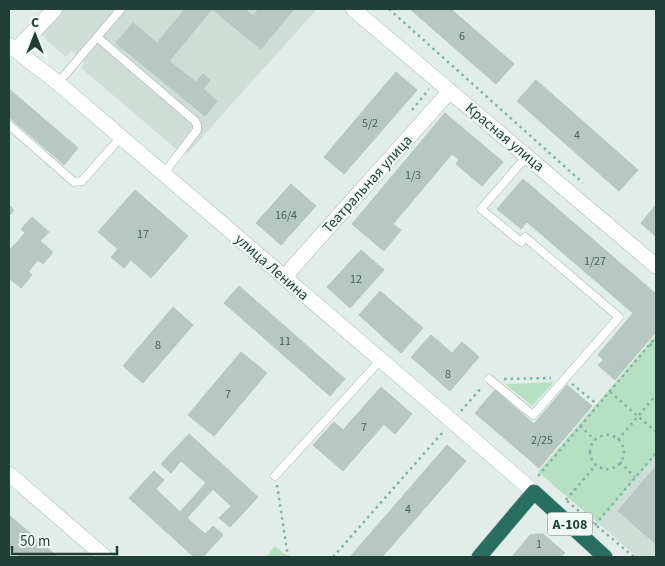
<svg xmlns="http://www.w3.org/2000/svg" width="665" height="566" font-family="'Source Sans 3',sans-serif">
<style>
.built{fill:#cfddd7}
.green{fill:#b7e0c3}
.building{fill:#b6c8c1;stroke:#b2c7bf}
.lines{fill:none;stroke-linecap:round;stroke-linejoin:round}
.lane-casing{stroke:#a3b5af;stroke-width:9}
.street-casing{stroke:#a3b5af;stroke-width:16}
.secondary-casing{stroke:#9ebab0;stroke-width:16}
.highway-casing{stroke:#c0c9c7;stroke-width:16}
.path{stroke:#7eb3a4;stroke-width:2.5;stroke-dasharray:2.5 4;stroke-linecap:butt}
.lane{stroke:#fff;stroke-width:8}
.street{stroke:#fff;stroke-width:15}
.secondary{stroke:#fff;stroke-width:15}
.highway{stroke:#286e61;stroke-width:15}
.labels{text-anchor:middle;stroke-width:4;stroke-linejoin:round;paint-order:stroke}
.number-label{font-size:12px;fill:#45615a}
.shield{fill:#f1f9f5;stroke:#5e7770;stroke-width:1}
.shield-label{font-size:14px;font-weight:bold;fill:#1f3f37}
.street-label{font-size:15px;fill:#1f3f37;stroke:#f1f9f5}
</style>
<rect width="100%" height="100%" fill="#e1ede8"/>
<path class="built" d="M63,9H317L188,153L180,145L176,149L81,68L84,62L71,51L66,57L41,35Z
M656,456V557H637L598,523Z"/>
<path class="green" d="M656,335V456L598,523L538,472Z
M554,382L532,406L505,384Z
M275,546L287,556V557H266Z"/>
<path class="building" d="M185,9H244L253,16L259,9H294L261,49L212,9L169,61L196,82L203,74L210,80L203,89L217,101L205,116L116,43L133,23L157,43Z
M410,9H451L514,64L496,84Z
M396,72L417,90L344,174L324,157Z
M536,80L638,170L619,191L517,101Z
M9,89L78,148L64,165L9,117Z
M445,113L503,162L482,186L456,164L459,160L452,154L393,224L401,230L384,251L352,224Z
M523,179L656,294V332L625,368L603,349L633,313L527,222L521,229L497,209Z
M291,184L316,206L281,245L256,223Z
M135,190L188,236L151,278L131,260L124,268L111,257L118,249L98,232Z
M9,205L14,210L9,216Z
M656,205V237L641,223Z
M32,217L49,232L40,241L53,252L43,264L38,260L28,272L32,275L21,288L9,278V251L25,233L21,229Z
M361,250L384,270L350,308L327,287Z
M239,286L345,379L330,396L224,303Z
M380,291L423,328L401,353L359,315Z
M173,307L193,325L143,383L123,366Z
M431,335L452,353L462,342L479,357L450,391L411,357Z
M603,349L625,368L615,380L598,365L603,360L598,355Z
M241,352L267,373L214,436L188,415Z
M567,385L592,406L539,468L475,413L495,390L534,424Z
M381,387L412,414L395,434L384,424L343,471L313,445L334,422L343,430Z
M189,434L258,497L230,527L219,518L231,506L213,489L187,518L205,534L213,526L223,535L203,557H194L129,498L154,471L164,480L156,489L180,512L206,483L181,461L171,473L161,464Z
M447,445L466,461L382,557H350Z
M656,466V544L618,511Z
M9,515L58,557H21L9,547Z
M537,534H543L565,553L560,557H512L530,535Z"/>
<g class="lines">
<defs>
<path id="lane" d="M97,37L195,121L197,125V130L164,173
M58,83L121,9
M9,125L74,182L82,181L121,137
M489,379L533,415L619,317L525,237L521,242L481,209L527,156
M275,476L376,365"/>
<path id="street" d="M353,9L656,266
M16,50L55,9
M285,278L293,267L450,91
M9,474L105,557"/>
<path id="secondary" d="M9,45L58,83L452,421L534,492"/>
<path id="highway" d="M479,557L534,492L605,557"/>
</defs>
<use href="#lane" class="lane-casing"/>
<use href="#street" class="street-casing"/>
<use href="#secondary" class="secondary-casing"/>
<use href="#highway" class="highway-casing"/>
<path class="path" d="M389,9L583,183
M412,110L429,89
M650,344L656,349
M504,379L551,378
M572,384L598,405
M610,392L656,432
M461,411L482,387
M580,426L595,440
M590 452a17 17 0 1 1 34 0a17 17 0 1 1-34 0Z
M618,440L656,395
M620,462L635,477
M538,476L656,337
M277,485L288,557
M566,500L596,465
M567,501L634,557
M595,525L656,453
M333,557L443,432"/>
<use href="#lane" class="lane"/>
<use href="#street" class="street"/>
<use href="#secondary" class="secondary"/>
<use href="#highway" class="highway"/>
</g>
<g class="labels">
<g class="number-label">
<text x="462" y="40">6</text>
<text x="370" y="127">5/2</text>
<text x="577" y="139">4</text>
<text x="413" y="179">1/3</text>
<text x="286" y="219">16/4</text>
<text x="143" y="238">17</text>
<text x="595" y="265">1/27</text>
<text x="356" y="283">12</text>
<text x="285" y="345">11</text>
<text x="158" y="349">8</text>
<text x="448" y="378">8</text>
<text x="228" y="398">7</text>
<text x="364" y="431">7</text>
<text x="542" y="444">2/25</text>
<text x="408" y="513">4</text>
<text x="539" y="548">1</text>
</g>
<rect class="shield" x="547.5" y="512.5" width="45" height="23" rx="4"/>
<g class="shield-label">
<text x="570" y="529">А-108</text>
</g>
<g class="street-label">
<text transform="translate(505 137) rotate(40)" y="5">Красная улица</text>
<text transform="translate(367 184) rotate(-48)" y="5">Театральная улица</text>
<text transform="translate(272 267) rotate(41)" y="5">улица Ленина</text>
</g>
</g>
<rect width="665" height="566" fill="none" stroke="#1f3f37" stroke-width="20"/>
<g transform="translate(35 35)" stroke="#f1f9f5" stroke-width="4" paint-order="stroke">
<path d="M0-4L9 19L0 12L-9 19Z" fill="#1f3f37"/>
<text y="-8" font-size="14" font-weight="bold" text-anchor="middle" fill="#1f3f37">С</text>
</g>
<path d="M12 546v8h105v-8" fill="none" stroke="#1f3f37" stroke-width="2.5"/>
<text x="20" y="546" font-size="15" fill="#1f3f37" stroke="#f1f9f5" stroke-width="4" paint-order="stroke">50 m</text>
</svg>
